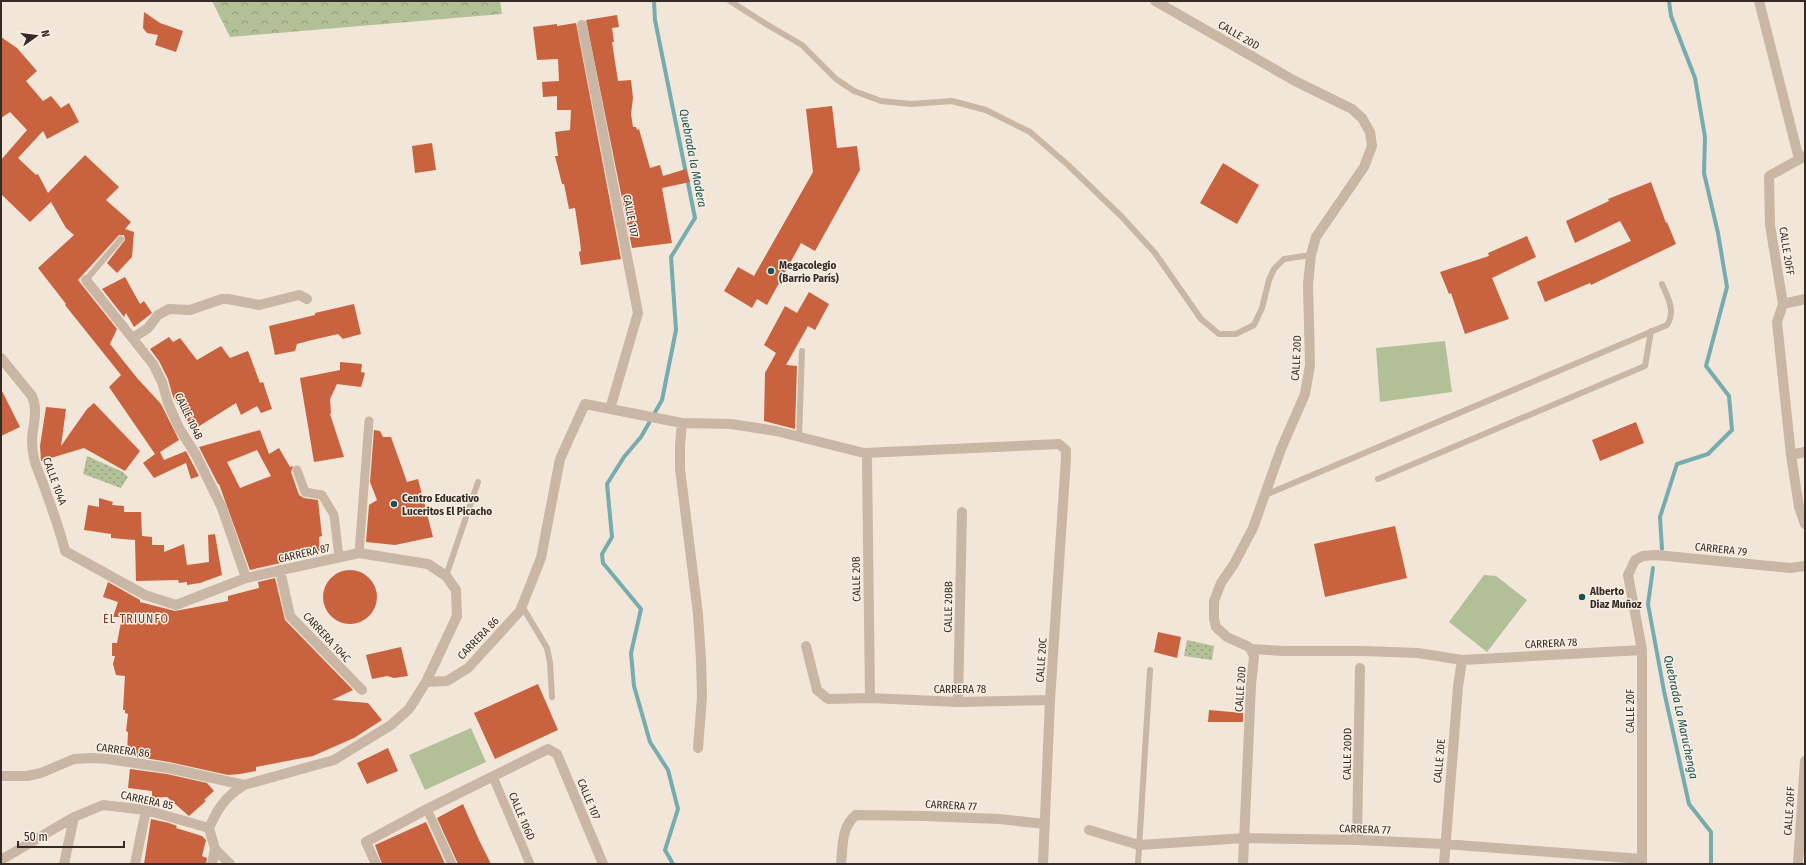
<svg xmlns="http://www.w3.org/2000/svg" width="1806" height="865" font-family="'Fira Sans Condensed',sans-serif">
<style>
.grass{fill:#b2c098}
.forest{fill:url(#forest-crowns)}
.park{fill:url(#park-dots)}
.lines{fill:none;stroke-linecap:round;stroke-linejoin:round}
.stream{stroke:#76acaf;stroke-width:4}
.building{fill:#c8623f;fill-rule:evenodd}
.service{stroke:#c9b6a4;stroke-width:6}
.pedestrian{stroke:#c9b6a4;stroke-width:9}
.minor{stroke:#c9b6a4;stroke-width:10}
.poi-dot{fill:#1b5257;stroke:#f9f0e4;stroke-width:1.5}
.labels{text-anchor:middle;stroke-width:3;stroke-linejoin:round;paint-order:stroke}
.street-label{font-size:11px;fill:#352b26;stroke:#f9f0e4}
.poi-label{font-size:11px;font-weight:bold;fill:#352b26;stroke:#f9f0e4;text-anchor:start}
.water-label{font-size:12px;font-style:italic;fill:#1b5257;stroke:#f9f0e4}
.neighbourhood-label{font-size:12px;letter-spacing:1px;fill:#85381d;stroke:#f9f0e4}
</style>
<defs>
<pattern id="forest-crowns" width="20" height="18" patternUnits="userSpaceOnUse"><rect width="20" height="18" fill="#b2c098"/><path d="M2 6a3 3 0 1 1 6 0M12 15a3 3 0 1 1 6 0" fill="none" stroke="#929c7c"/></pattern>
<pattern id="park-dots" width="8" height="8" patternUnits="userSpaceOnUse"><rect width="8" height="8" fill="#b2c098"/><path d="M2 2h.1M6 6h.1" fill="none" stroke="#929c7c" stroke-width="1.8" stroke-linecap="round"/></pattern>
</defs>
<rect width="100%" height="100%" fill="#f1e6d8"/>
<path class="grass" d="M1445,341L1452,392L1380,402L1376,348Z
M1484,575L1496,576L1527,600L1487,652L1449,622Z
M471,728L486,762L425,790L409,755Z"/>
<path class="forest" d="M212,1H500L502,14L230,37Z"/>
<path class="park" d="M87,456L123,472L128,477L121,488L83,474Z
M1187,640L1214,646L1212,660L1184,656Z"/>
<g class="lines">
<path class="stream" d="M654,1L655,20L695,218L671,257L676,330L662,400L641,437L624,457L607,484L612,537L602,554L603,563L641,609L631,653L634,686L650,742L668,770L678,809L665,850L673,864
M1662,549L1660,517L1677,464L1708,454L1732,430L1729,396L1706,366L1727,287L1718,233L1704,173L1705,137L1695,78L1671,16L1669,1
M1653,568L1648,604L1664,691L1689,804L1711,832V864"/>
</g>
<path class="building" d="M144,12L160,23L183,31L176,52L155,45L158,35L147,33L143,28Z
M617,15L619,27L612,28L614,42H612L618,81L631,80L633,98L631,114L633,127H636L637,130L639,129L650,168L660,165L663,176L686,169L690,182L662,188L672,243L632,248L586,20Z
M576,23L621,259L581,265L579,252L581,251L580,241L575,208L569,209L564,184H562L555,156H558L555,132L570,130L571,110H557V96L543,97L542,82L559,81L558,59L537,60L533,27L557,24V26Z
M1,37L17,48L37,71L26,81L43,101L51,96L61,108L69,103L79,122L47,139L43,131L18,158L36,175L38,174L48,193L85,155L119,187L106,200L131,222L125,229L134,232L132,257L117,273L107,263L125,240L124,235H119L78,280L117,329L110,344L137,378L161,404L179,440L160,452L164,460L186,451L199,476L191,479L186,463L154,478L143,463L155,454L109,387L121,375L65,305L66,304L38,268L74,235L66,228L51,202L30,222L1,194V160L27,130L10,112L1,118Z
M832,106L837,148L857,146L860,170L815,251L801,243L767,305L757,299L752,308L724,291L738,267L754,276L813,172L806,109Z
M432,143L436,170L415,173L412,146Z
M1223,163L1259,185L1237,224L1200,203Z
M1651,182L1666,223L1667,222L1676,244L1591,285L1590,283L1545,302L1537,282L1631,241L1620,221L1575,243L1566,221L1609,201L1608,199Z
M1527,236L1536,257L1492,278L1509,319L1465,334L1451,293L1449,294L1440,272L1489,256L1488,253Z
M125,277L140,304L144,301L152,313L134,327L126,313L124,317L102,289Z
M809,292L829,304L815,330L808,326L786,365L797,366L795,429L764,421L765,373L776,353L764,345L785,306L797,313Z
M354,304L361,334L343,339L338,334L312,340L297,344L295,351L275,355L269,326L315,315V313Z
M169,337L173,342L180,338L197,360L221,346L230,358L248,351L260,383L263,382L272,409L261,413L257,406L241,415L236,403L193,430L173,397L168,379L159,361L150,349Z
M340,362L362,364L361,372L365,373L361,387L337,384L330,399L331,413L330,414L344,457L314,462L300,378L340,370Z
M1,389L20,427L1,436Z
M94,403L140,451L125,471L84,448L41,461L40,446L46,407L66,409L61,446L87,409Z
M1636,422L1644,443L1600,461L1592,440Z
M260,430L269,454L279,448L290,467L293,466L291,472L299,495L304,498L318,500L322,536L319,537L320,551L296,553V556L284,558L285,562L250,570L219,484H218L199,447ZM257,450L271,476L240,488L227,462Z
M374,430L380,431L383,437H391L407,482L418,479L433,537L395,545L366,542L369,505L377,500L370,482Z
M99,498L113,502L112,505L124,506V512H141L142,536L152,537V545H164V552L184,544L187,565L209,562L208,535L215,534L222,575L200,583L187,585V582L179,583L178,580L136,581L135,540L111,538V534L84,530L88,505L99,507Z
M1395,526L1407,578L1325,597L1314,544Z
M323 597a27 27 0 1 1 54 0a27 27 0 1 1-54 0Z
M275,578L285,620L353,690L332,700L368,703L382,720L354,738L313,756L256,767V771L240,774L228,775L169,762L127,755L128,732L126,731L128,714L125,713V710H123L125,676L116,675L113,664L115,656H112V643H117L122,617H113L118,602L103,597L108,582L140,600V602L175,611L228,601V596L259,588L258,582Z
M1158,632L1181,637L1177,658L1154,652Z
M401,647L408,676L394,678L387,676L372,679L366,655Z
M538,684L558,730L495,759L474,713Z
M1209,710L1243,713V722H1208Z
M388,748L398,771L367,784L357,763Z
M130,769L167,774L207,783L214,791L204,800L206,801L189,816L167,797L152,798V791L128,788Z
M463,804L479,840L491,864H458L437,818Z
M151,819L169,823L177,826L176,828L202,836L206,840L202,856L207,858L206,864H144Z
M426,822L445,864H382L375,845Z"/>
<g class="lines">
<path class="service" d="M730,1L766,24L802,45L836,79L854,91L881,101L911,104L952,101L986,110L1030,132L1068,165L1121,216L1155,253L1201,319L1219,334H1236L1254,325L1262,308L1269,280L1274,269L1284,259L1311,255
M86,280L121,239
M799,438L802,351
M1378,479L1645,366L1651,331
M1265,495L1667,325C1676,311 1668,298 1662,284
M446,576L478,482
M522,606L547,648L550,663L552,697
M1138,864L1150,670"/>
<path class="pedestrian" d="M297,470L305,492L322,495L334,515L339,557
M359,553L369,421
M493,777L530,864
M427,809L452,864"/>
<path class="minor" d="M1155,1L1295,81L1352,109L1362,118L1370,132L1372,146L1364,167L1316,237L1311,255L1308,284L1310,365L1305,394L1281,449L1253,528L1234,564L1221,583L1214,601V619L1216,627L1227,637L1247,646L1251,649L1254,657L1251,685L1243,864
M1759,1L1799,159
M582,25L638,313L610,409
M1805,156L1769,176L1770,225L1783,304L1777,322L1791,455L1799,507L1805,524
M86,280L153,364L162,382L168,403L179,428L196,455L222,508L246,578
M1783,304L1805,299
M133,338L148,328L158,315L169,309L190,310L222,299H228L259,305L299,295L307,299
M1,358L32,396C39,412 32,426 32,442C32,460 39,472 45,489C52,509 60,530 65,551L145,595L176,605L246,578L359,553L428,564L446,576L456,590L457,616L426,682L409,709L391,725L334,760L244,785C225,797 218,808 209,828
M682,423L680,445V469L698,614L701,660L702,697L698,748
M1791,455L1805,452
M867,460L870,698
M280,570L290,616L362,690
M806,646L817,690L828,699L870,698L958,702L1050,700
M1251,649L1284,651H1363L1418,653L1462,660L1642,650
M426,682L447,681L468,668L520,611L541,558L560,459L585,404L682,423L731,424L776,431L864,453L1059,444L1066,450V458L1050,700L1043,864
M958,702L962,512
M1,776H27L41,773L74,759L92,758L108,759L168,768L244,785
M209,828L215,849L230,864
M1089,830L1139,845L1245,838L1357,840L1444,844L1642,859
M1357,840L1360,668
M1,860L74,817L103,805L146,810L209,828
M64,864L74,817
M135,864L146,810
M212,864L215,849
M376,864L366,842L427,809L548,749L557,754L603,864
M841,864C843,846 841,827 856,815L924,816L999,819L1045,824
M1444,864L1458,687L1462,660
M1642,864V650L1628,575L1635,560L1643,556L1656,555L1790,568L1805,566
M1798,864L1805,761"/>
</g>
<g class="poi-dot">
<circle cx="771" cy="271" r="4"/>
<circle cx="394" cy="504" r="4"/>
<circle cx="1582" cy="597" r="4"/>
</g>
<g class="labels">
<g class="street-label">
<text transform="translate(1239 35) rotate(30)" y="4">CALLE 20D</text>
<text transform="translate(631 216) rotate(79)" y="4">CALLE 107</text>
<text transform="translate(1787 251) rotate(81)" y="4">CALLE 20FF</text>
<text transform="translate(1296 358) rotate(-87)" y="4">CALLE 20D</text>
<text transform="translate(189 416) rotate(64)" y="4">CALLE 104B</text>
<text transform="translate(55 481) rotate(70)" y="4">CALLE 104A</text>
<text transform="translate(1721 549) rotate(6)" y="4">CARRERA 79</text>
<text transform="translate(304 553) rotate(-13)" y="4">CARRERA 87</text>
<text transform="translate(856 579) rotate(-91)" y="4">CALLE 20B</text>
<text transform="translate(948 607) rotate(-89)" y="4">CALLE 20BB</text>
<text transform="translate(327 637) rotate(47)" y="4">CARRERA 104C</text>
<text transform="translate(478 638) rotate(-46)" y="4">CARRERA 86</text>
<text transform="translate(1551 643) rotate(-3)" y="4">CARRERA 78</text>
<text transform="translate(1041 660) rotate(-86)" y="4">CALLE 20C</text>
<text x="960" y="693">CARRERA 78</text>
<text transform="translate(1240 689) rotate(-86)" y="4">CALLE 20D</text>
<text transform="translate(1630 711) rotate(-90)" y="4">CALLE 20F</text>
<text transform="translate(123 750) rotate(7)" y="4">CARRERA 86</text>
<text transform="translate(1347 754) rotate(-89)" y="4">CALLE 20DD</text>
<text transform="translate(1439 761) rotate(-85)" y="4">CALLE 20E</text>
<text transform="translate(589 799) rotate(67)" y="4">CALLE 107</text>
<text transform="translate(147 800) rotate(12)" y="4">CARRERA 85</text>
<text transform="translate(951 805) rotate(3)" y="4">CARRERA 77</text>
<text transform="translate(1789 811) rotate(-86)" y="4">CALLE 20FF</text>
<text transform="translate(522 816) rotate(67)" y="4">CALLE 106D</text>
<text transform="translate(1365 829) rotate(2)" y="4">CARRERA 77</text>
</g>
<g class="poi-label">
<text x="779" y="269">Megacolegio<tspan x="779" dy="13">(Barrio París)</tspan></text>
<text x="402" y="502">Centro Educativo<tspan x="402" dy="13">Luceritos El Picacho</tspan></text>
<text x="1590" y="595">Alberto<tspan x="1590" dy="13">Diaz Muñoz</tspan></text>
</g>
<g class="water-label">
<text transform="translate(693 158) rotate(79)" y="4">Quebrada la Madera</text>
<text transform="translate(1681 717) rotate(78)" y="4">Quebrada La Maruchenga</text>
</g>
<g class="neighbourhood-label">
<text x="136" y="623">EL TRIUNFO</text>
</g>
</g>
<rect width="1806" height="865" fill="none" stroke="#352b26" stroke-width="4"/>
<g transform="translate(36 36) rotate(76)" stroke="#f9f0e4" stroke-width="3" paint-order="stroke">
<path d="M0-3L7 15L0 10L-7 15Z" fill="#352b26"/>
<text y="-6" font-size="11" font-weight="bold" text-anchor="middle" fill="#352b26">N</text>
</g>
<path d="M18 841v6h106v-6" fill="none" stroke="#352b26" stroke-width="2"/>
<text x="24" y="841" font-size="12" fill="#352b26" stroke="#f9f0e4" stroke-width="3" paint-order="stroke">50 m</text>
</svg>
